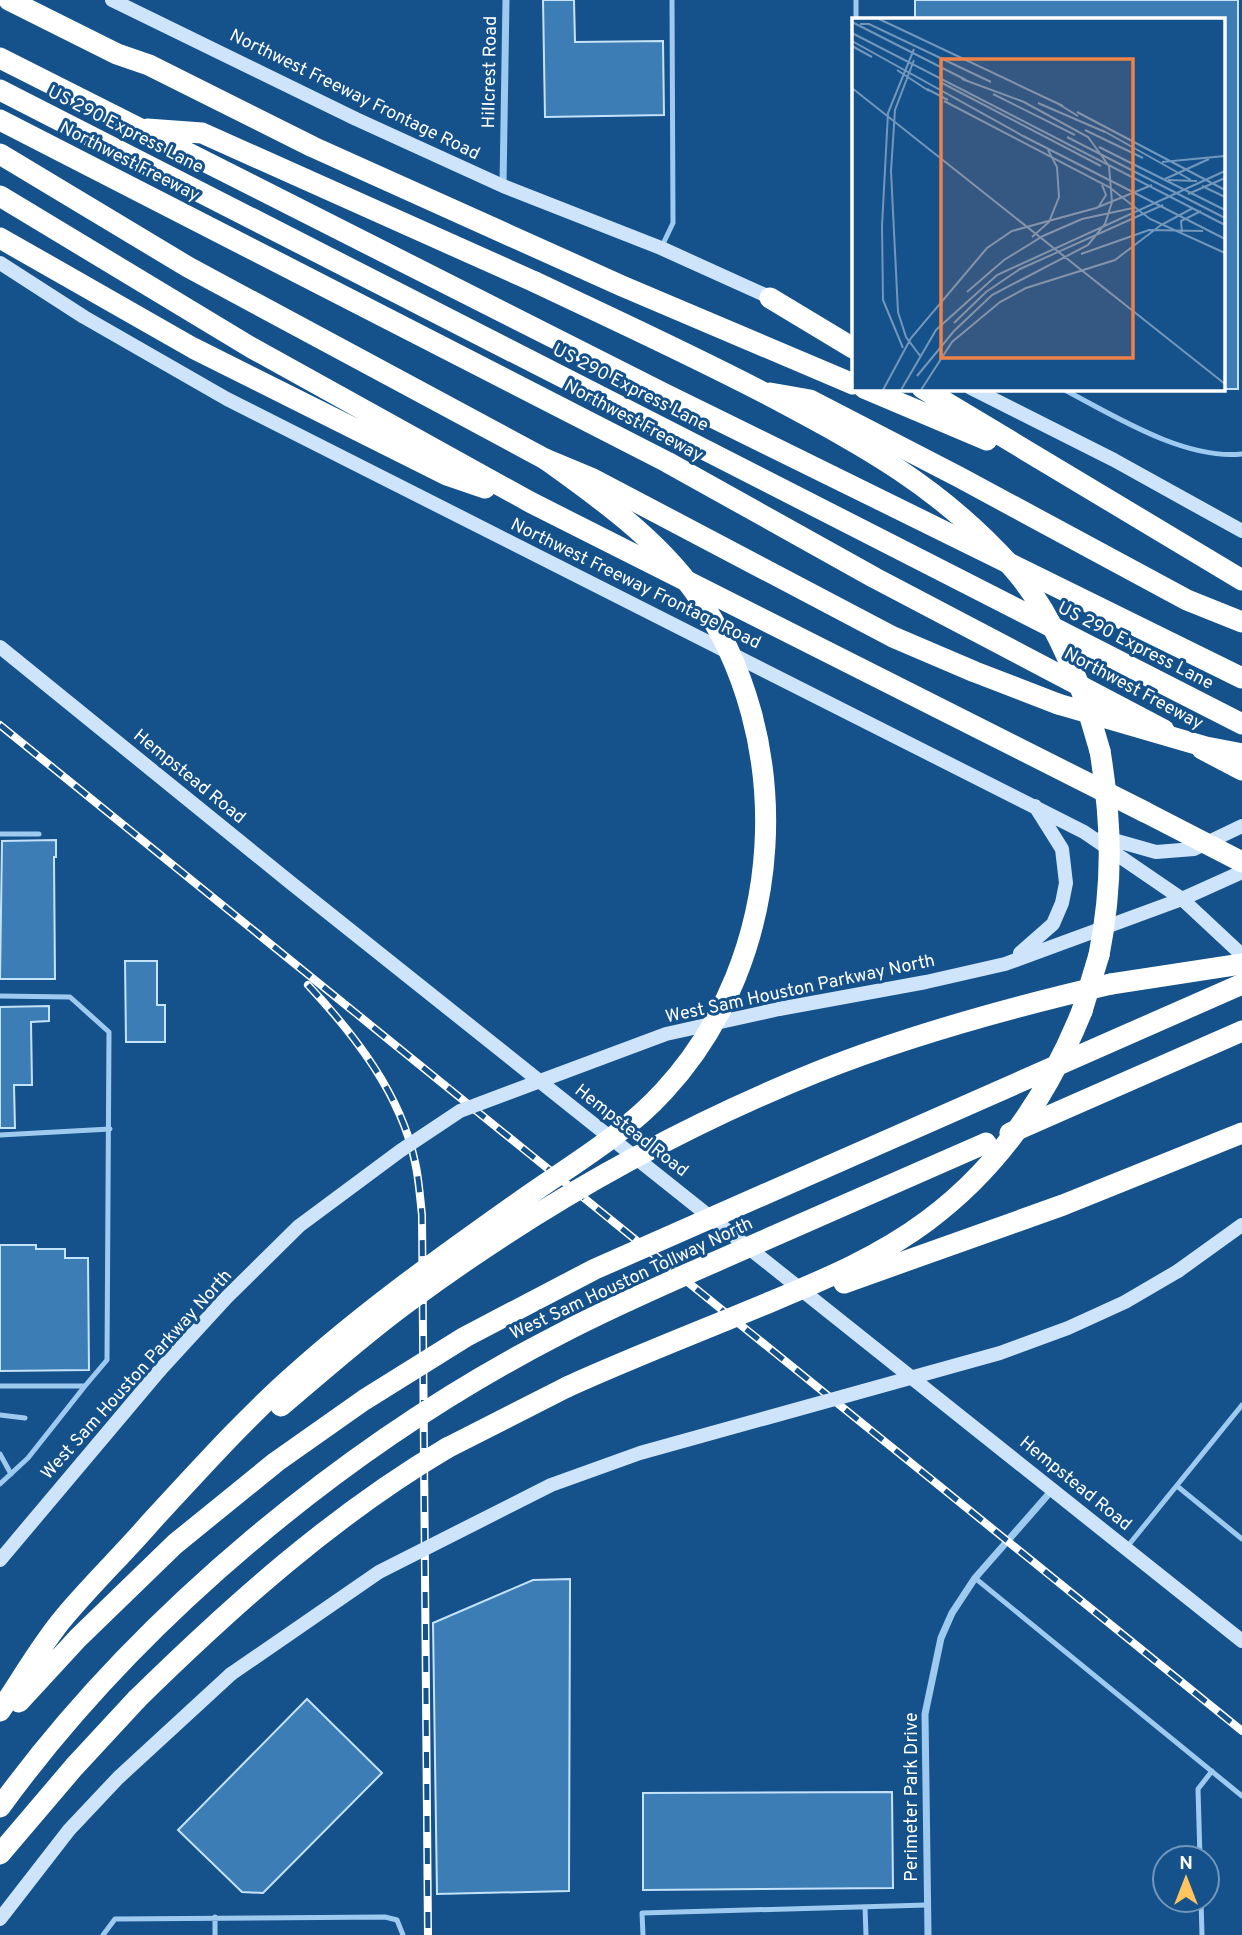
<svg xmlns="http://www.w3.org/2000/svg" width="1242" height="1935" font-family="Overpass,sans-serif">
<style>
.building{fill:#3d7db5;stroke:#c5e2fb;stroke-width:2}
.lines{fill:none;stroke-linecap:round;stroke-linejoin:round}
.service{stroke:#9fcaf0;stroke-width:5}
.minor{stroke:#9fcaf0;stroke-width:7}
.secondary{stroke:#cde4fb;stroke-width:14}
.motorway{stroke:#fff;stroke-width:21}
.rail-casing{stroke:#fff;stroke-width:8}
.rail{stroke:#15528c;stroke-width:5;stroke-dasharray:16;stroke-linecap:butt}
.secondary-bridge{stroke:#cde4fb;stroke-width:14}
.motorway-bridge{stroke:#fff;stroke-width:21}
.labels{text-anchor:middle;stroke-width:6;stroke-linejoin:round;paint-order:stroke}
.street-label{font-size:18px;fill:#fff;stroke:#15528c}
.inset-road{fill:none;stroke:#7397ba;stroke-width:2}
.view{fill:#ee8249;fill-opacity:0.15;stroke:#ee8249;stroke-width:3.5}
.inset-edge{fill:none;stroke:#fff;stroke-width:3.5}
</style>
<rect width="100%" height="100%" fill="#15528c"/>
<path class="building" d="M543,0H574L575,42L663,41L664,115L545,117Z
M915,0H1238V389H1223V19H915Z
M56,840V857H54L55,979H0L2,841Z
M125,961H157V1005H165V1042H126Z
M49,1006V1021L31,1022L32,1085H14L15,1128H0V1007Z
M0,1245H36V1249H65V1258H88L89,1370L0,1371Z
M570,1579L569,1891L437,1894L433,1623L533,1580Z
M307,1699L382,1773L263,1893L242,1892L178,1830Z
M892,1792L893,1888L643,1890V1793Z"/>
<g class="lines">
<path class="service" d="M856,0V19
M662,246L673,223L672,0
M1061,388C1113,415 1183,460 1242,454
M0,834H39
M0,996L70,997L109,1032L107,1360L85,1386H0
M0,1135L110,1129
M0,1415L25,1418
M0,1454L11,1474
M0,1484L28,1458L85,1386
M1177,1486L1242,1539
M1127,1547L1242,1405
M975,1578L1242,1796
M1200,1858L1198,1789L1212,1771
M1201,1900L1202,1935
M865,1907L866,1935
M215,1917V1935
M103,1935L115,1919L385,1917L397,1920L403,1935
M643,1935L642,1913L927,1905"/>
<path class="minor" d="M503,185L506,0
M928,1935L925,1714L941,1638L952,1613L975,1578L1053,1489"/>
<path class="secondary" d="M112,0L356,119L503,186L661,248L776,300
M0,263L84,317L227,399L1084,832L1182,899L1242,955
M971,388L1114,460L1242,531
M0,647L291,883L1242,1641
M1103,837L1156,852L1194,849L1242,826
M1020,953L1053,924L1062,903L1066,883L1062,849L1035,806
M779,1009L926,982L1005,964L1182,899L1242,872
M1178,1271L1242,1225
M0,1560L160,1370
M0,1919L69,1830L118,1778L231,1674"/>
<path class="motorway" d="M9,0L117,54L149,65L313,147L622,286L853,384
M0,58L663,393L1242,678
M0,90L1242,724
M0,120L667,462L875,578L1164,730
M147,129L202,133L535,282
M0,154L188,267L545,459L593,479L893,637L975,672L1058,704
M0,196L252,348L530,502L1145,812
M0,238L193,348L447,475L485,488
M770,298L853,348
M864,388L987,440
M922,388L1242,580
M770,393L810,400L959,477L1187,600L1242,622
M1085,700L1100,751
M1202,749L1242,770
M1111,984L1242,964
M1082,1011L1099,955
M1010,1133L1242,1031
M447,1448L567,1387
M0,1854L74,1767L137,1699"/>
<defs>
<path id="rail" d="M0,725L1242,1731
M308,985C354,1034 401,1094 415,1162C419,1179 420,1198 422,1215L428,1935"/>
</defs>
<use href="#rail" class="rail-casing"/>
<use href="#rail" class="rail"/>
<path class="secondary-bridge" d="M160,1370L226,1298L299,1226L400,1151L460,1111L666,1034L779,1009
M231,1674L379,1572L551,1485L640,1453L1000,1353L1068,1328L1125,1302L1178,1271"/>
<path class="motorway-bridge" d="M535,282C615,320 696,357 774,398C866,447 940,487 1011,566C1044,603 1065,649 1083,695
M1058,704L1206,747L1242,754
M1145,812L1242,862
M1099,955C1113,884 1112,823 1100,751
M844,1283L1063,1205L1242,1133
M567,1387C633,1357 701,1331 768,1303C823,1280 879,1257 927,1221C1000,1167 1049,1093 1082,1011
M281,1406C324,1370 366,1332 412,1299C537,1207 673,1130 817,1072C912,1034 1012,1007 1111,984
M137,1699C232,1606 332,1516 447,1448
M19,1702L78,1638L175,1544L276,1462L364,1400L465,1337L595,1269L1242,984
M0,1711C22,1679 41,1644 66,1615C93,1583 123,1554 150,1523C199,1470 247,1416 301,1369C370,1308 444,1255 519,1202C568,1167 623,1136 664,1091C787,958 800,739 694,591C655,537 598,497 545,459
M0,1807C139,1616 349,1442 560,1334C619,1303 681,1277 742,1250C823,1215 904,1179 986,1143"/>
</g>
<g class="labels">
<g class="street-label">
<text transform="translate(489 72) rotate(-89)" y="6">Hillcrest Road</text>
<text transform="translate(355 94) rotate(26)" y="6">Northwest Freeway Frontage Road</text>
<text transform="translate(126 129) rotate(27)" y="6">US 290 Express Lane</text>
<text transform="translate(130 161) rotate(27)" y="6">Northwest Freeway</text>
<text transform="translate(631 387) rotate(27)" y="6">US 290 Express Lane</text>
<text transform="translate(634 420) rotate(28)" y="6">Northwest Freeway</text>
<text transform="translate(636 583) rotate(26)" y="6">Northwest Freeway Frontage Road</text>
<text transform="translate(1136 645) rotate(27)" y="6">US 290 Express Lane</text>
<text transform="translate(1134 688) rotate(28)" y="6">Northwest Freeway</text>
<text transform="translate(190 776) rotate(39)" y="6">Hempstead Road</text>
<text transform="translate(800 988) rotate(-12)" y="6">West Sam Houston Parkway North</text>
<text transform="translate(632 1130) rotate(38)" y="6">Hempstead Road</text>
<text transform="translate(631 1278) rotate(-25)" y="6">West Sam Houston Tollway North</text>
<text transform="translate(136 1374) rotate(-48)" y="6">West Sam Houston Parkway North</text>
<text transform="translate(1076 1483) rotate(39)" y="6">Hempstead Road</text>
<text transform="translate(911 1797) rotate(-90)" y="6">Perimeter Park Drive</text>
</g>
</g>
<g transform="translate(852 18)">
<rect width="373" height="373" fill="#15528c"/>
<path class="inset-road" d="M27,1L211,88M0,4L114,62M8,6H17L139,64M0,15L373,207M0,23L171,118L373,221M0,28L20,39M62,42L43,92L39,153L46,294L54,319L69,339M45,52L77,73M90,65L249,148M0,70L373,366M75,71L96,82M141,76L223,117M92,83L257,169L298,201L373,235M186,85L253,114M208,87L226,98M225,94L373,172M233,112L291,140M250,112L339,162M215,119L373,200M247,129L373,192M310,144L373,138M313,161L357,141M316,162L345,163M350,168L373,179M336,176L373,160M247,188L254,177L250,167M330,214L329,203L349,193M180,219L197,204L207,179L205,149L196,132M229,236L297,212L351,213M115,274L152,242L191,218L230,201L281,190M102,305L134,274L168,251L311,187M51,330L31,282L30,208L36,95L62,31M65,358L102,313L140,277L236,227L253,206L260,184L257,148L236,119L172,84L110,61M31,372L59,320L135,230L160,213L244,190L300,167M49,372L84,312L145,257L373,153M69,372L100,324L148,284L174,270L263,242L309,207L341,190"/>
<path class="view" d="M89,41H281V340H89Z"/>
<rect width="373" height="373" class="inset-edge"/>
</g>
<g transform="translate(1186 1879)"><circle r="33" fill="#15528c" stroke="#7397ba" stroke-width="2"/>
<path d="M0-5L12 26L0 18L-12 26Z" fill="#ffc45d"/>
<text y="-10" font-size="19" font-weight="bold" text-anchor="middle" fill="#ffffff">N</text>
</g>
</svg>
